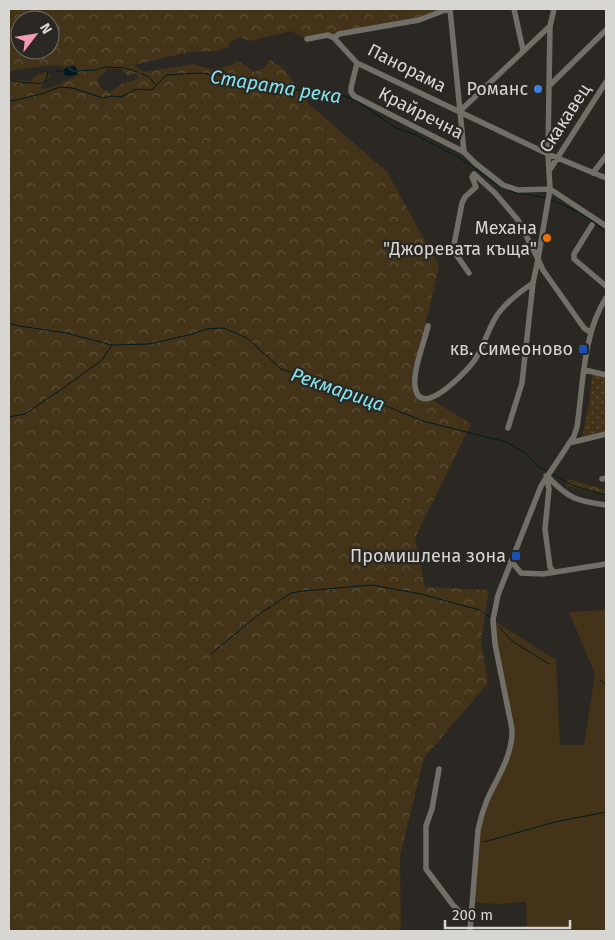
<svg xmlns="http://www.w3.org/2000/svg" width="615" height="940" font-family="'Fira Sans',sans-serif">
<style>
.grass{fill:#433318}
.forest{fill:url(#forest-crowns);fill-rule:evenodd}
.park{fill:url(#park-dots)}
.water{fill:url(#water-waves)}
.lines{fill:none;stroke-linecap:round;stroke-linejoin:round}
.stream{stroke:#001a1d;stroke-width:1}
.minor{stroke:#726f69;stroke-width:5.5}
.shop-dot{fill:#3f7fe0;stroke:#2b2824;stroke-width:2}
.food-dot{fill:#e8710a;stroke:#2b2824;stroke-width:2}
.transit-dot{fill:#1a4fb4;stroke:#2b2824;stroke-width:2}
.labels{text-anchor:middle;stroke-width:4.5;stroke-linejoin:round;paint-order:stroke}
.street-label{font-size:18px;fill:#d8d6d3;stroke:#2b2824}
.poi-label{font-size:18px;fill:#d8d6d3;stroke:#2b2824;text-anchor:end}
.water-label{font-size:19px;font-style:italic;fill:#85e4ee;stroke:#2b2824}
</style>
<defs>
<pattern id="forest-crowns" width="20" height="18" patternUnits="userSpaceOnUse" patternTransform="scale(1.25)"><rect width="20" height="18" fill="#433318"/><path d="M2 6a3 3 0 1 1 6 0M12 15a3 3 0 1 1 6 0" fill="none" stroke="#5d5039"/></pattern>
<pattern id="park-dots" width="8" height="8" patternUnits="userSpaceOnUse" patternTransform="scale(1.25)"><rect width="8" height="8" fill="#433318"/><path d="M2 2h.1M6 6h.1" fill="none" stroke="#5d5039" stroke-width="1.8" stroke-linecap="round"/></pattern>
<pattern id="water-waves" width="16" height="10" patternUnits="userSpaceOnUse" patternTransform="scale(1.25)"><rect width="16" height="10" fill="#001a1d"/><path d="M0 5q4-4 8 0t8 0" fill="none" stroke="#243b3d"/></pattern>
</defs>
<rect width="100%" height="100%" fill="#2b2824"/>
<path class="grass" d="M606,610V931H527L526,902L497,904L472,902L478,830L513,742L493,620L556,660L560,745H584L595,674L569,612Z"/>
<path class="forest" d="M9,9H448L419,20L334,38L307,39L291,31L250,41L240,37L229,43L228,47L218,51L190,52L133,65L144,72L193,64L213,70L232,65L236,61L242,63L254,72L264,68L270,60L284,69L309,104L387,172L439,266L413,379L419,392L471,424L415,538L425,587L489,590L481,641L488,683L424,758L400,856L401,931H9ZM20,20H50V50H20ZM54,65L64,67L75,65L79,75L56,86L43,89L40,86L48,79L50,74C41,70 37,75 31,81L15,80L9,77L10,72L15,70ZM107,69H121L128,76L136,73L138,78L133,81L121,84L111,92L101,89L97,79Z
M568,479L606,490V495L567,486L566,481Z"/>
<path class="park" d="M592,374L606,377V431L582,437L589,405Z"/>
<path class="water" d="M73,66L77,69V74L70,76L64,75V69Z"/>
<g class="lines">
<path class="stream" d="M56,71H63
M77,71L95,70L105,67L125,68L137,72
M142,74L149,77L155,84
M9,79C18,84 30,82 40,84L46,81L48,72
M9,100L12,101L41,94L60,87L72,88L103,98L112,96L121,97L136,89L152,90L166,75L199,73L252,79L305,92L337,93L357,101L394,127L416,135L460,158L501,187
M504,188L513,192L546,198
M550,200C563,203 601,223 606,234
M9,323L19,326L66,333L112,345L149,344L193,334L206,329L224,328L247,338L281,369L337,386L423,421L506,442L524,452L539,467L548,472
M9,417L25,414L66,386L102,360L112,345
M552,474L574,486L606,495
M499,627L512,641L549,664
M211,654L258,615L291,593L303,591L372,585L421,594L461,605L480,610L490,617
M600,680L606,685
M484,842L555,822L606,812"/>
<path class="minor" d="M450,9L464,152
M514,9L523,50
M554,9L550,26L549,86L548,154L550,189L538,259L543,270L584,328L591,333
M334,38L339,34L419,20L448,9
M307,39L328,35L334,38L357,63L548,154L606,178
M357,63L351,88V92L354,96L464,152L475,163L503,185L518,190L550,189L606,226
M549,86L606,30
M460,111L550,26
M549,171L606,82
M593,173L606,156
M592,225L574,254V259L606,286
M469,273L453,250L462,203L465,197L476,187L472,177L474,174L495,193L518,220L538,259L533,283L522,383L508,428
M428,326C424,343 413,370 415,386C419,422 467,371 474,361C485,346 489,323 501,310C510,300 522,290 533,283
M585,370L606,375
M569,443L606,434
M546,476L549,489L545,529L550,567L553,571
M548,477C569,499 577,501 606,505
M602,479L606,478
M511,561L521,573L543,574L606,564
M439,769L432,809L426,826V869L453,905L460,912L471,913
M470,931L478,830C480,820 483,810 487,800C498,776 513,755 512,729L495,644L493,620L498,595L541,486L574,436L577,427C583,386 583,333 606,298"/>
</g>
<circle class="shop-dot" cx="538" cy="89" r="5"/>
<circle class="food-dot" cx="547" cy="238" r="5"/>
<g class="transit-dot">
<rect x="578" y="344" width="10" height="10" rx="2.5"/>
<rect x="511" y="551" width="10" height="10" rx="2.5"/>
</g>
<g class="labels">
<g class="street-label">
<text transform="translate(407 68) rotate(27)" y="6">Панорама</text>
<text transform="translate(421 113) rotate(27)" y="6">Крайречна</text>
<text transform="translate(565 118) rotate(-57)" y="6">Скакавец</text>
</g>
<g class="poi-label">
<text x="528" y="95">Романс</text>
<text x="537" y="234">Механа<tspan x="537" dy="21">"Джоревата къща"</tspan></text>
<text x="573" y="355">кв. Симеоново</text>
<text x="506" y="562">Промишлена зона</text>
</g>
<g class="water-label">
<text transform="translate(276 86) rotate(9)" y="7">Старата река</text>
<text transform="translate(338 389) rotate(19)" y="7">Рекмарица</text>
</g>
</g>
<rect width="615" height="940" fill="none" stroke="#d8d6d3" stroke-width="20"/>
<g transform="translate(35 35) rotate(59)"><circle r="24" fill="#2b2824" stroke="#706e6a"/>
<path d="M0-4L9 19L0 12L-9 19Z" fill="#f19ab1"/>
<text y="-8" font-size="14" font-weight="bold" text-anchor="middle" fill="#d8d6d3">N</text>
</g>
<path d="M445 920v8h125v-8" fill="none" stroke="#d8d6d3" stroke-width="2.5"/>
<text x="452" y="920" font-size="15" fill="#d8d6d3" stroke="#2b2824" stroke-width="4" paint-order="stroke">200 m</text>
</svg>
